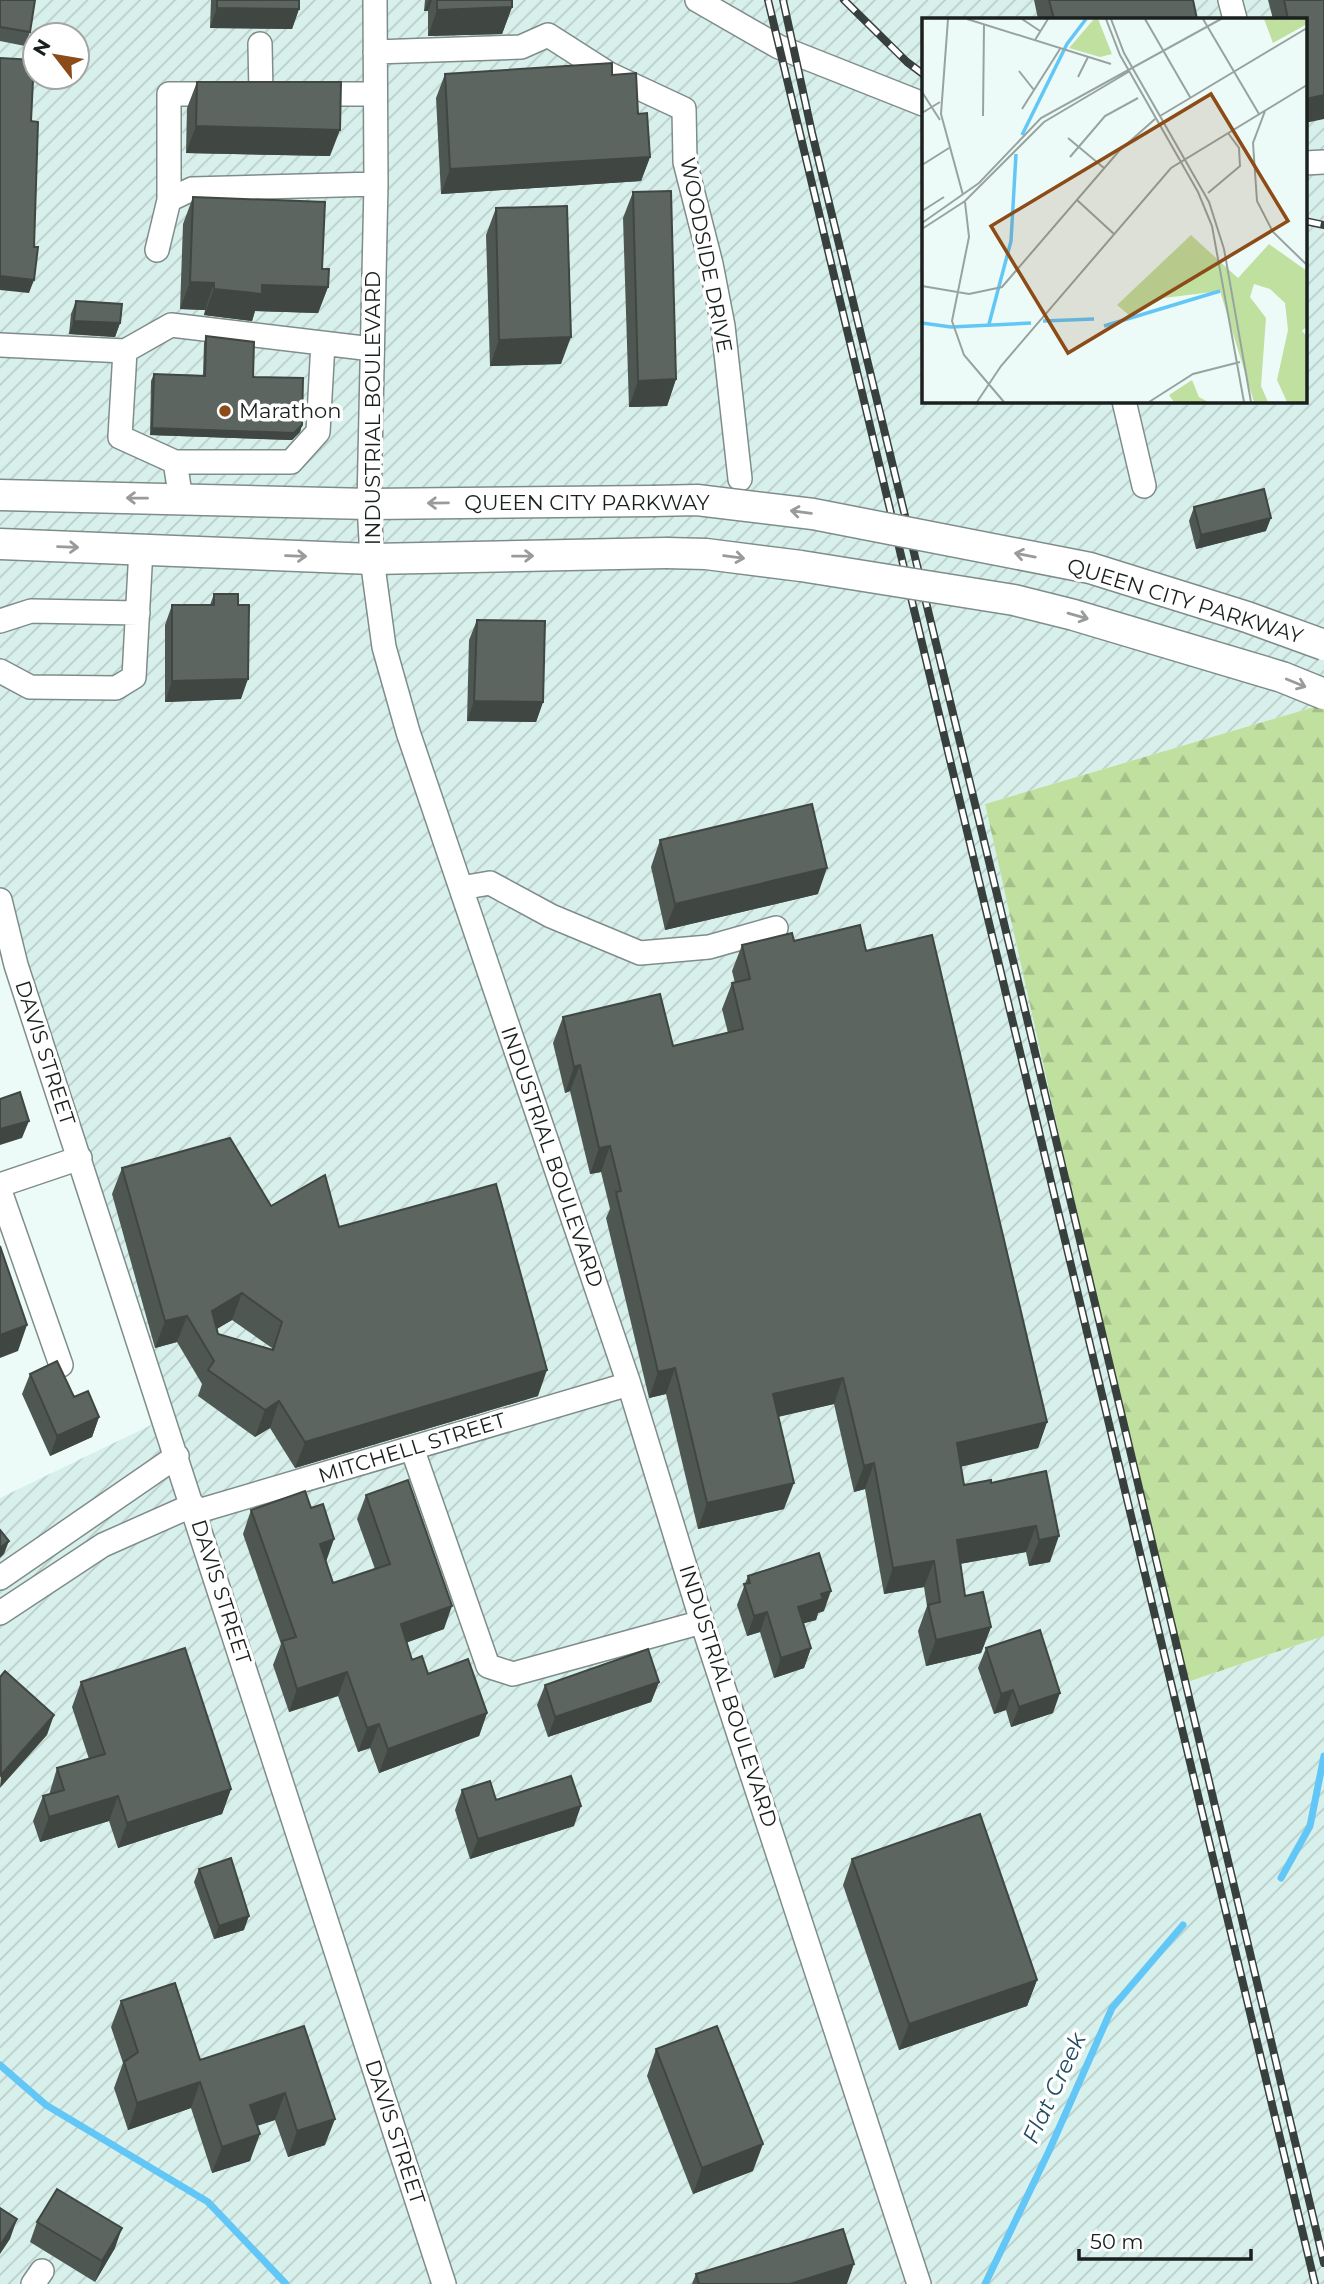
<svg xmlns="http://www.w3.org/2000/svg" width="1324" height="2284" font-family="Montserrat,sans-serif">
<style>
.industrial{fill:url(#industrial-furrows);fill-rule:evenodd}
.forest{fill:url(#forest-firs)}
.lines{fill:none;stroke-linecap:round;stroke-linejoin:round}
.stream{stroke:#62c7f7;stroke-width:7}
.minor-casing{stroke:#7f8d8a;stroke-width:26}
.major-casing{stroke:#7f8d8a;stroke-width:33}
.minor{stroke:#fff;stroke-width:23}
.major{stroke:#fff;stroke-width:30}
.rail-casing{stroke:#38403d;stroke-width:8}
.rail{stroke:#fff;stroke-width:5;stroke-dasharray:16;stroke-linecap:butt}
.major-bridge-casing{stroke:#7f8d8a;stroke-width:33;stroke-linecap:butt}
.major-bridge{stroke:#fff;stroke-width:30}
.wall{fill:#4f5752;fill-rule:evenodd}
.shaded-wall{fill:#404742}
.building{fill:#5c655f;stroke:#404742;stroke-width:2;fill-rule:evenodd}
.oneway{stroke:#989b9a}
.poi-dot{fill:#8d4b18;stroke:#fff;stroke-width:2.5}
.labels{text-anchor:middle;stroke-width:7;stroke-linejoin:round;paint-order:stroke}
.street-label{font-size:21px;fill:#1a201e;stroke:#fff}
.poi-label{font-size:21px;fill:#1a201e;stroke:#fff;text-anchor:start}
.water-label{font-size:23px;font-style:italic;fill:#224d61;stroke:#fff}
.inset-river{fill:none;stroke:#62c7f7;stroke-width:3.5}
.inset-road{fill:none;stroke:#98a3a0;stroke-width:2}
.view{fill:#8d4b18;fill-opacity:0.15;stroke:#8d4b18;stroke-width:3.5}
.inset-edge{fill:none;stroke:#1a201e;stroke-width:3.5}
</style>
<defs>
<pattern id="industrial-furrows" width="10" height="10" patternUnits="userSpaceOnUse" patternTransform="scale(1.75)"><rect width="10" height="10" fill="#d8f0eb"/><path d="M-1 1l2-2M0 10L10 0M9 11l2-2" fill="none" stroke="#b9cec9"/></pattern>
<pattern id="forest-firs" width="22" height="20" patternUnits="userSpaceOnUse" patternTransform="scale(1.75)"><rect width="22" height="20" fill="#c0e0a0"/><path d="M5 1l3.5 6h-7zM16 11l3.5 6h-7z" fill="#a4c089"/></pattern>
</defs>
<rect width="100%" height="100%" fill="#ecfbf7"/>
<path class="industrial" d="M0,0H1324V704L985,804L1183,1684L1324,1636V2284H0V1498L151,1425L0,902ZM923,19H1305V401H923ZM35,35H77V77H35Z"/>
<path class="forest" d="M1324,704V1636L1182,1684L985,804Z"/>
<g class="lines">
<path class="stream" d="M1281,1878L1310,1826L1324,1756
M0,2065L46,2105L208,2202L286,2284
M985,2284L1049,2151L1112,2008L1183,1925"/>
<defs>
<path id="minor" d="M375,0L376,184L369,504L372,559L384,647L408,732L629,1384L702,1622L919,2284
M697,0L779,47L923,104
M1230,0L1235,19
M260,44L261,94
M375,52L521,47L548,35L609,74L684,109L685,162L711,264L723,326L740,479
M311,94H375
M1305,163L1324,162
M169,200V94H221
M157,250L169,200L192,189L376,184
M0,345L125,351
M1124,401L1144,486
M175,462H291L318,432L323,343
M181,499L175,462L120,437L125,351L171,325L372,349
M0,621L31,611L138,613
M0,671L30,687L116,688L134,677L141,549
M461,888L490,883L551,916L640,953L709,947L776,928
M0,900L16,965L444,2284
M0,1185L80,1158
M0,1191L61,1365
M412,1448L488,1666L513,1674L702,1622
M195,1512L629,1384
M0,1578L177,1456
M0,1613L103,1545L193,1505
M33,2284L42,2271"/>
<path id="major" d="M0,495L369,504L653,501
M0,544L372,559L666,553"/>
</defs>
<use href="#minor" class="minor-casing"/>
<use href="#major" class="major-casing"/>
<use href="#minor" class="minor"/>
<use href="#major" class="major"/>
<defs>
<path id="rail" d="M768,0L1315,2284
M783,0L812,133L1019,985L1324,2263
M844,0L907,62L923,74
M1305,221L1324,225"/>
</defs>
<use href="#rail" class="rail-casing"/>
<use href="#rail" class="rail"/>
<defs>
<path id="major-bridge" d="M653,501L697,500L813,514L1090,568L1247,617L1324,645
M666,553L706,554L801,566L1014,600L1074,615L1282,677L1324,694"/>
</defs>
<use href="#major-bridge" class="major-bridge-casing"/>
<use href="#major-bridge" class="major-bridge"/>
</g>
<path class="wall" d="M0,0L30,32L25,46L0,41Z
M211,0H299V9L292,29L210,28Z
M425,0H512V7L502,34L428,36V11H424Z
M1034,0H1193L1197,19H1038Z
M1268,0H1324L1305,123V19H1273Z
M445,74L612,75L638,114L650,157L641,181L441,194L436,98Z
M197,82L330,156L186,153L187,108Z
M633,192L676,379L667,406L629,407L623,218Z
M193,197L322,269L328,287L318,313L255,311L252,321L204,315L205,310L180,309L183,224Z
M496,208L561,364L490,366L486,235Z
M76,301L120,323L115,337L69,334L71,314Z
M206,336L253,377L302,425L300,432L292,440L150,435L151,381L154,374L203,375L204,343Z
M1194,507L1266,531L1196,549L1189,521Z
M214,594L238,605L241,699L165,702V625L172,605H210Z
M477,620L543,702L536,722L467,721L469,640Z
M660,840L818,894L665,930L651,867Z
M794,941L866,951L1047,1422L1038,1448L961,1466L964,1485L991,1483L1046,1471L1050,1562L1029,1566L1026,1552L960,1564L965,1596L991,1627L981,1653L926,1666L918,1631L927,1606L924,1587L884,1594L865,1489L854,1492L834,1404L778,1417L784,1509L698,1529L666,1394L649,1398L606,1218L610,1209L601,1172L590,1174L570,1091L565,1093L553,1043L563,1017L673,1046L728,1033L722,1009L732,983H735L732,971L742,945Z
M122,1168L271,1206L339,1227L538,1396L295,1468L270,1428L255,1437L198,1396L202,1384L177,1342L155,1348L112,1194ZM232,1320L272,1348V1349L218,1334L217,1329Z
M30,1374L74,1397L99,1417L92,1437L50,1456L22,1394Z
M366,1495L444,1629L407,1642L412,1660L428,1674L487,1713L479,1736L379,1773L370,1748L358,1752L338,1696L289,1712L273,1665L281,1644L243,1534L251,1510L326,1562L333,1583L375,1569L357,1519Z
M748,1576L824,1611L818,1613L816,1620L803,1623L811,1648L804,1668L774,1678L760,1632L747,1636L737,1605Z
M986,1648L1053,1713L1011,1727L1006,1710L994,1714L978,1668Z
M81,1682L231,1789L222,1814L118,1848L109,1821L40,1842L33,1821L43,1796L49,1795L57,1768L89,1759L72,1707Z
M659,1682L651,1702L548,1737L537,1705L545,1685Z
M462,1790L496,1800L574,1826L470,1859L455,1810Z
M852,1859L1037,1980L1027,2006L899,2050L843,1885Z
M199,1869L244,1930L214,1939L194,1882Z
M121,2001L200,2060L304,2026L325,2145L288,2157L275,2120L257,2126L250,2161L212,2173L191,2108L128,2130L114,2088L123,2063L111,2027Z
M656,2049L753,2171L693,2194L647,2076Z
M37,2222L115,2248L95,2282L30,2242Z
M696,2274L847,2284H692Z"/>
<path class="shaded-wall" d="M429,0H432L428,11H424Z
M512,7L502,34L428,36L437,10Z
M217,8L299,9L292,29L210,28Z
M1324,95V119L1305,123L1306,99Z
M196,126L340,130L330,156L186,153Z
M650,157L641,181L441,194L450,169Z
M0,276L34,280L29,293L0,290Z
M190,282L214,283L205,310L180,309Z
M262,285L328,287L318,313L255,311L252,321L204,315L214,289Z
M74,321L120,323L115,337L69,334Z
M571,337L561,364L490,366L499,340Z
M676,379L667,406L629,407L638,381Z
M302,425L300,432L292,440L150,435L152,428Z
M1271,518L1266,531L1196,549L1201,535Z
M248,679L241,699L165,702L172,681Z
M474,701L543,702L536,722L467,721Z
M827,868L818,894L665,930L675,904Z
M580,1065L570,1091L565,1093L574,1067Z
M29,1121L22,1138L0,1145V1129Z
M610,1146L601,1172L590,1174L599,1148Z
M242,1293L232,1320L202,1337L212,1311Z
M187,1316L177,1342L155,1348L165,1321Z
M27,1325L18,1351L0,1358V1335Z
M675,1368L666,1394L649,1398L658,1372Z
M547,1370L538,1396L295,1468L305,1442Z
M843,1378L834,1404L763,1420L773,1394Z
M279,1401L270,1428L255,1437L265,1410Z
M99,1417L92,1437L50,1456L57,1436Z
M1047,1422L1038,1448L948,1470L957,1443Z
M874,1463L865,1489L854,1492L864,1466Z
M794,1483L784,1509L698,1529L707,1503Z
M1036,1526L1026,1552L947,1566L957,1540Z
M1059,1536L1050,1562L1029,1566L1039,1540Z
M334,1539L326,1562L320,1544Z
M9,1541L4,1554L0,1558V1548Z
M934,1561L924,1587L884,1594L893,1568Z
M831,1591L824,1611L818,1613L816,1620L791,1627L798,1607L821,1594Z
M452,1606L444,1629L392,1648L401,1624Z
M767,1612L760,1632L747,1636L754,1616Z
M991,1627L981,1653L926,1666L936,1640Z
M811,1648L804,1668L774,1678L781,1658Z
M347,1672L338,1696L289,1712L297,1689Z
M659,1682L651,1702L548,1737L555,1717Z
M1013,1690L1006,1710L994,1714L1001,1694Z
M1060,1693L1053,1713L1011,1727L1019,1707Z
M487,1713L479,1736L379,1773L388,1749Z
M54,1715L47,1735L0,1788L1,1775Z
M379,1724L370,1748L358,1752L367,1728Z
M231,1789L222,1814L118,1848L127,1823Z
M118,1796L109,1821L40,1842L49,1817Z
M581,1806L574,1826L470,1859L478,1839Z
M249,1916L244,1930L214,1939L219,1926Z
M1037,1980L1027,2006L899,2050L909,2024Z
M200,2082L191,2108L128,2130L137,2103Z
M285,2093L275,2120L240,2131L250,2105Z
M335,2119L325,2145L288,2157L297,2131Z
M260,2134L250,2161L212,2173L222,2147Z
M763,2144L753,2171L693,2194L702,2168Z
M17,2219L10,2239L0,2254V2246Z
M122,2228L115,2248L95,2282L102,2261Z
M854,2264L847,2284H790Z"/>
<path class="building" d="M0,0H35L30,32L0,27Z
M217,0H299V9L217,8Z
M437,0H512V7L437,10Z
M1049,0H1193L1197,19H1054Z
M1284,0H1324V95L1306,99L1305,19H1288Z
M0,58L34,60L31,121L38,122L34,247H38L34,280L0,276Z
M612,63V75L636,73L638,114L647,113L650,157L450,169L445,74Z
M197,82H341L340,130L196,126Z
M671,191L676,379L638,381L633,192Z
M193,197L325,202L322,269H329L328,287L262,285V294L214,289V283L190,282Z
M567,206L571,337L499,340L496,208Z
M76,301L122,304L120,323L74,321Z
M206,336L254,342L253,377L303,378L302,425L294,433L152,428L154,374L205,376Z
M1264,489L1271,518L1201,535L1194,507Z
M214,594H238V605H249L248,679L172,681V605H214Z
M477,620L545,621L543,702L474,701Z
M812,804L827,868L675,904L660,840Z
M860,925L866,951L932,935L1047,1422L957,1443L964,1485L991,1480V1483L1046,1471L1059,1536L1039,1540L1036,1526L957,1540L965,1596L983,1592L991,1627L936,1640L928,1605L940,1602L934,1561L893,1568L874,1463L864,1466L843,1378L773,1394L794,1483L707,1503L675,1368L658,1372L616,1192L621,1191L610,1146L599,1148L580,1065L574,1067L563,1017L660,994L673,1046L743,1029L732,983L750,979L742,945L792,933L794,941Z
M20,1092L29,1121L0,1129V1099Z
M230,1138L271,1206L325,1175L339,1227L496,1184L547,1370L305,1442L279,1401L265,1410L208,1370L214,1361L187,1316L165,1321L122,1168ZM242,1293L282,1322L273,1350L218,1334L212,1311Z
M0,1246L27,1325L0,1335Z
M57,1361L74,1397L88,1391L99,1417L57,1436L30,1374Z
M408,1480L452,1606L401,1624L412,1660L422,1656L428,1674L468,1659L487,1713L388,1749L379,1724L367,1728L347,1672L297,1689L282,1641L296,1637L251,1510L305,1491L311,1508L323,1504L334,1539L320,1544L333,1583L390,1564L366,1495Z
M0,1530L9,1541L0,1548Z
M819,1553L831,1591L821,1594L823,1599L798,1607L811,1648L781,1658L767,1612L754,1616L744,1584L750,1583L748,1576Z
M1040,1630L1060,1693L1019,1707L1013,1690L1001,1694L986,1648Z
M185,1648L231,1789L127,1823L118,1796L49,1817L43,1796L64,1790L57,1768L105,1754L81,1682Z
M648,1649L659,1682L555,1717L545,1685Z
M5,1671L54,1715L1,1775L0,1677Z
M571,1776L581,1806L478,1839L462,1790L490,1781L496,1800Z
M980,1814L1037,1980L909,2024L852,1859Z
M231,1858L249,1916L219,1926L199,1869Z
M175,1983L200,2060L304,2026L335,2119L297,2131L285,2093L250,2105L260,2134L222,2147L200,2082L137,2103L124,2062L138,2052L121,2001Z
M717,2026L763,2144L702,2168L656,2049Z
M57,2189L122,2228L102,2261L37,2222Z
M0,2208L17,2219L0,2246Z
M843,2229L854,2264L790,2284H699L696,2274Z"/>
<defs><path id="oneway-shaft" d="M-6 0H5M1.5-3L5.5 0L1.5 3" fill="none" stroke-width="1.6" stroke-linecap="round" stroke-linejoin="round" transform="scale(1.75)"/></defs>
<g class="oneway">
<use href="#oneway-shaft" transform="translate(137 498) rotate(-179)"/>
<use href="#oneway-shaft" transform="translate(438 503) rotate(179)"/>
<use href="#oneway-shaft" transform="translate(801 512) rotate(-173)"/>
<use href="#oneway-shaft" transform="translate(68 547) rotate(2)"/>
<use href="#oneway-shaft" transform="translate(1025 555) rotate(-169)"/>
<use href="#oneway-shaft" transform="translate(296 556) rotate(2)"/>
<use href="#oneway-shaft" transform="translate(523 556) rotate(-1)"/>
<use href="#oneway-shaft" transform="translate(734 557) rotate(7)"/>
<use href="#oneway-shaft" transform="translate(1078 616) rotate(16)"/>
<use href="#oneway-shaft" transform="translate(1296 683) rotate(22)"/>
</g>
<circle class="poi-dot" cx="225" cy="411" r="7"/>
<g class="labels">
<g class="street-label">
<text transform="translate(706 255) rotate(79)" y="7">WOODSIDE DRIVE</text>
<text transform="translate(373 408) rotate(-90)" y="7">INDUSTRIAL BOULEVARD</text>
<text x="587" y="510">QUEEN CITY PARKWAY</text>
<text transform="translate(1185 601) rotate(17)" y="7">QUEEN CITY PARKWAY</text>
<text transform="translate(45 1053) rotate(72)" y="7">DAVIS STREET</text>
<text transform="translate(552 1157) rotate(71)" y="7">INDUSTRIAL BOULEVARD</text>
<text transform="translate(412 1448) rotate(-17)" y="7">MITCHELL STREET</text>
<text transform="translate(221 1592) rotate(72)" y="7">DAVIS STREET</text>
<text transform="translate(728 1696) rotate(72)" y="7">INDUSTRIAL BOULEVARD</text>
<text transform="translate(395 2132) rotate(72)" y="7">DAVIS STREET</text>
</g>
<g class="poi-label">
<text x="239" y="418">Marathon</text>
</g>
<g class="water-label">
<text transform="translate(1054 2088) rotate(-65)" y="8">Flat Creek</text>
</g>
</g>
<g transform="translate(922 18)">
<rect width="385" height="385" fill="#ecfbf7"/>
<path d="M269,217L316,260L347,226L385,253V308L380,313L385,318V384H365L355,362L366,312L363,285L348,271L332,266L328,279L344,300L339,368L346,384H332L298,273L242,280L208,298L195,287Z" fill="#c0e0a0"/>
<path d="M270,362L277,379L286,384H252L247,377Z" fill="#c0e0a0"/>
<path d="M172,1H176L190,36L178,39L147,30ZM342,1H385V6L351,25Z" fill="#c0e0a0"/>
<path class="inset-river" d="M100,117L145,26L164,1M121,303L172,301M0,305L29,309L109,305M67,306L89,223L94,136M182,308L298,273"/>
<path class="inset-road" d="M26,1L19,96L41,177M45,1L189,46M100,1L118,13M184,1L198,37L276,174L290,208L322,384M189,1L202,35L287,184L302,231L329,384M223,1L268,79M281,1L337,96M113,22L126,1M97,53L112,72M156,59L166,39M0,74L18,102M100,91L138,31M343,93L331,125L335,183L351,214L385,247M0,95L18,84M61,98L62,6M238,98L385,10M146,120L182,150M148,139L183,98L216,80M0,147L27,130M286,175L318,148L317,130L306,115M155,182L192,216M43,184L47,219L30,303L42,337L82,384M0,193L22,179M0,205L57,165L119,100L299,1M0,211L43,183L122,104L208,53M0,268L47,276L80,269L197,133L233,101M55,384L79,348L249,150L385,67M227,384L271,356L318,344"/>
<path class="view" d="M289,76L366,203L146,335L69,208Z"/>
<rect width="385" height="385" class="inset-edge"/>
</g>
<g transform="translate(56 56) rotate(301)"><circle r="33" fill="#ffffff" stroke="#a3a6a5" stroke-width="2"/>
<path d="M0-5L12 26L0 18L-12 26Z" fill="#8d4b18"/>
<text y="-10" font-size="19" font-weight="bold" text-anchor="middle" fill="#1a201e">N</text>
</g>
<path d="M1079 2249v10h172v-10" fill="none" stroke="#1a201e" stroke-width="3.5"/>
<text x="1090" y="2249" font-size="21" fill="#1a201e" stroke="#ffffff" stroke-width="5" paint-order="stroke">50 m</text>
</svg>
